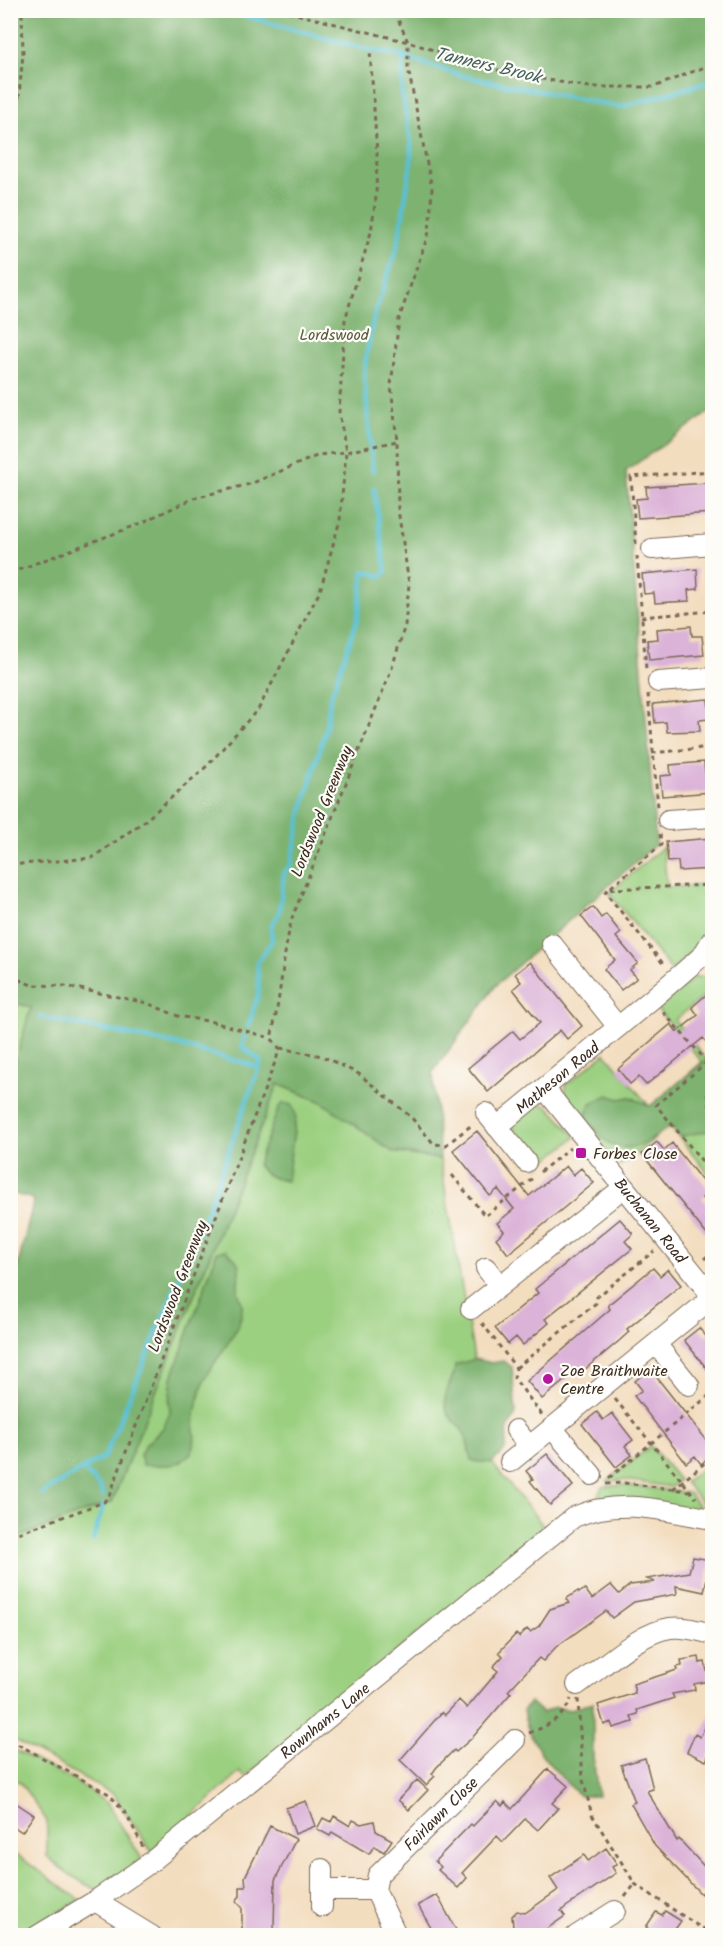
<svg xmlns="http://www.w3.org/2000/svg" width="723" height="1946" font-family="Kalam,sans-serif">
<style>
.green{fill:#9cd081;stroke:#6c7d50;stroke-width:1.5}
.forest{fill:#7db26f;stroke:#5c6e46;stroke-width:1.5}
.lines{fill:none;stroke-linecap:round;stroke-linejoin:round}
.stream{stroke:#58c1d4;stroke-width:4.5}
.building{fill:#dbb2d8}
.minor-casing{stroke:#7b6956;stroke-width:22}
.path{stroke:#7b6956;stroke-width:3;stroke-dasharray:4.5 4.5;stroke-linecap:butt}
.minor{stroke:#fff;stroke-width:20}
.poi-dot{fill:#b5179e;stroke:#fdfcf7;stroke-width:2}
.labels{text-anchor:middle;stroke-width:4.5;stroke-linejoin:round;paint-order:stroke}
.park-label{font-size:16px;fill:#585c3c;stroke:#fdfcf7}
.street-label{font-size:16px;fill:#3b2a1e;stroke:#fdfcf7}
.poi-label{font-size:16px;fill:#3b2a1e;stroke:#fdfcf7;text-anchor:start}
.water-label{font-size:18px;font-style:italic;fill:#455f5e;stroke:#fdfcf7}
</style>
<rect width="100%" height="100%" fill="#fdfcf7"/>
<filter id="ink" filterUnits="userSpaceOnUse"><feTurbulence type="fractalNoise" baseFrequency=".0167" numOctaves="2"/><feDisplacementMap in="SourceGraphic" scale="12" xChannelSelector="R" yChannelSelector="G"/><feConvolveMatrix kernelMatrix="1 2 1 2 8 2 1 2 1" color-interpolation-filters="sRGB"/></filter>
<filter id="wash" filterUnits="userSpaceOnUse"><feTurbulence type="fractalNoise" baseFrequency=".008" numOctaves="4" result="noise"/><feDisplacementMap in="SourceGraphic" scale="24" xChannelSelector="R" yChannelSelector="G"/><feGaussianBlur stdDeviation="1.35" result="paint"/><feColorMatrix in="noise" values="0 0 0 0 0 0 0 0 0 0 0 0 0 0 0 0 0 1.4 0 .05"/><feComposite in="paint" operator="in"/></filter>
<g filter="url(#wash)">
<rect width="100%" height="100%" fill="#f3ddbf"/>
<path class="green" d="M663,847L667,887L712,885V925L710,931L672,971L609,893Z
M695,977H708L712,981V989L675,1020L709,1063L712,1061V1178L653,1105L702,1062L657,1009Z
M11,1002L31,1007L11,1077Z
M605,1053L650,1107L631,1097L619,1100L608,1095L601,1099L633,1146L656,1138L620,1166L565,1100L566,1085Z
M278,1084L322,1102L393,1152L440,1159L492,1463L545,1528L245,1777L240,1772L152,1852L113,1794L11,1738V1540L112,1502Z
M541,1104L548,1106L576,1137L538,1167C527,1153 501,1132 521,1116C527,1110 532,1105 541,1104Z
M651,1446L679,1480L672,1487L624,1480L607,1481Z
M707,1464L712,1470V1505L703,1504L685,1482Z
M624,1485L689,1493L700,1508L595,1502L602,1487Z
M10,1748L73,1780L107,1803L142,1859L99,1891C80,1882 62,1871 47,1856V1821L20,1782L11,1780Z
M10,1850L80,1900L19,1935H11Z"/>
<path class="forest" d="M11,11H712V410L626,471L656,844L497,984L433,1072L440,1159L393,1152L322,1102L278,1084L112,1502L11,1540V1294L34,1199L10,1193L11,1077L31,1007L10,1002Z
M712,1055V1130L679,1137L670,1126C634,1155 608,1159 586,1114L591,1103L608,1095L619,1099L630,1097L650,1106Z
M284,1103L292,1105L296,1116L287,1181C274,1179 265,1175 257,1165L279,1107Z
M225,1250C245,1265 238,1267 238,1289C238,1295 242,1301 242,1306C243,1332 212,1360 203,1384C200,1394 195,1408 194,1419C192,1432 200,1445 187,1457C176,1468 157,1465 143,1465L140,1455L145,1445L163,1428L170,1412L169,1401L172,1378L217,1252Z
M475,1359L492,1363L503,1361L512,1367L516,1414L508,1428L505,1450L492,1463L471,1461C469,1452 468,1440 464,1433C457,1421 445,1418 445,1401C445,1387 455,1379 455,1365Z
M530,1702L542,1713L555,1707L571,1710L593,1702V1756L598,1796H580C555,1771 529,1747 523,1711Z"/>
<g class="lines">
<path class="stream" d="M223,10L370,50L398,55L463,76L620,107L712,81
M373,471L364,375L366,357L374,316L398,245L411,162V141L402,94L403,57
M40,1017L175,1044L259,1067
M248,1027L259,992L257,962L272,941L271,926L279,913L284,872L291,865L302,811L326,728L330,699L358,617L364,571L381,576L386,572L374,488
M83,1469L100,1487L103,1496
M41,1494L105,1456L208,1209L261,1061L242,1047L245,1036
M93,1540L103,1506"/>
</g>
<g id="blocks">
<path class="building" d="M708,483L709,493H712V513L638,518L636,499L647,498L646,487Z
M697,569L698,589L688,590L689,601L655,603L654,593L644,594L642,574Z
M691,626L692,636H702L704,655L649,660L647,640L658,639L657,629Z
M708,699L710,719L699,720L700,731L667,732L666,722L655,723L653,704Z
M704,762L705,773L712,772V792L662,796L660,776L671,775L670,765Z
M712,838V869L679,871L678,861L668,862L666,842Z
M593,907L601,918L606,914L616,927L621,933L616,937L638,963L630,970L637,978L621,990L604,969L615,960L581,916Z
M530,962L582,1026L567,1039L560,1030L488,1092L468,1068L513,1031L520,1039L540,1023L513,989L521,982L515,974Z
M707,994L712,1001V1049L703,1038L646,1085L639,1077L630,1084L618,1069L671,1024L677,1032L698,1015L692,1007Z
M477,1131L529,1196L566,1166L573,1175L581,1168L594,1183L508,1254L496,1238L504,1231L497,1223L514,1209L498,1189L490,1196L453,1150Z
M657,1142L664,1150L672,1143L710,1191L702,1198L712,1210V1241L642,1154Z
M620,1219L633,1234L625,1241L632,1249L545,1319L549,1323L523,1345L516,1337L508,1344L495,1328L538,1293L535,1289Z
M653,1268L660,1276L668,1269L681,1285L627,1329L629,1332L619,1341L577,1376L574,1373L542,1399L527,1381L608,1311L610,1309L608,1305Z
M699,1328L706,1336L712,1331V1375L684,1340Z
M650,1369L712,1447V1455L701,1464L695,1456L686,1463L634,1396L642,1390L635,1381Z
M597,1412L603,1420L612,1413L633,1440L625,1446L632,1455L616,1467L582,1424Z
M547,1454L573,1486L550,1505L530,1481L533,1479L526,1471Z
M693,1557L711,1560L704,1592L676,1586L677,1594L634,1602L612,1618L606,1611L556,1647L543,1661L539,1658L508,1691L511,1693L472,1738L456,1752L454,1750L436,1768L432,1774L435,1776L426,1785L400,1760L442,1712L445,1715L459,1700L467,1708L498,1671L493,1667L503,1656L499,1652L516,1634L519,1637L527,1629L530,1632L539,1626L550,1609L569,1603L566,1599L578,1591L579,1593L585,1589L592,1599L611,1585L619,1594L630,1585L655,1582L647,1579L689,1572Z
M699,1657L700,1663L705,1662L709,1681L694,1684L695,1690L672,1694L674,1698L637,1710L638,1714L631,1716L633,1722L613,1728L611,1722L604,1725L598,1705L635,1693L633,1684L677,1670L676,1667L682,1666L681,1660Z
M712,1713V1748L706,1761L687,1752L695,1734L700,1737Z
M645,1758L653,1789L647,1791L677,1841L679,1839L711,1874L707,1877L712,1884L701,1894L655,1846L631,1804L635,1802L621,1765Z
M548,1769L568,1786L552,1803L558,1808L538,1830L525,1819L503,1842L497,1836L462,1873L467,1878L458,1888L438,1870L441,1867L435,1861L471,1824L473,1826L497,1801L502,1806L505,1802L512,1809Z
M417,1780L428,1790L409,1810L398,1800Z
M10,1799L34,1815L22,1832L10,1824Z
M306,1801L315,1826L295,1834L286,1808Z
M334,1816L350,1826L353,1820L361,1824L374,1821L376,1831L392,1840L384,1852L374,1846L369,1854L332,1832L330,1836L317,1829L323,1818L331,1822Z
M270,1826L296,1839L275,1880L274,1930L242,1931V1907L236,1901L240,1896V1887H246L245,1877Z
M606,1848L617,1864L612,1867L616,1873L566,1907L561,1911L565,1916L538,1935H504L513,1927L512,1916L517,1911L525,1913L558,1890L550,1878L584,1855L588,1861Z
M437,1895L459,1935H435L418,1905Z
M665,1911L681,1921L671,1935H648L652,1931L646,1927L656,1912L662,1915Z"/>
</g>
</g>
<g filter="url(#ink)">
<use href="#blocks" fill-opacity="0" stroke="#7b6956" stroke-width="1.5"/>
<g class="lines">
<defs>
<g id="minor">
<path d="M652,549L712,544"/>
<path d="M658,682L712,678"/>
<path d="M668,820L712,817"/>
<path d="M552,944L618,1027"/>
<path id="s1" d="M544,1088L712,1296"/>
<path d="M486,1113L526,1162"/>
<path id="s2" d="M497,1127L652,999L703,955L712,940"/>
<path d="M486,1268L500,1286"/>
<path d="M471,1309L623,1188"/>
<path d="M656,1344L689,1385"/>
<path d="M552,1428L592,1475"/>
<path d="M516,1430L529,1446"/>
<path d="M510,1462L712,1298"/>
<path d="M577,1685C603,1667 640,1632 670,1628C685,1626 699,1631 712,1634"/>
<path d="M322,1869V1907"/>
<path d="M322,1890H375"/>
<path d="M95,1901L152,1936"/>
<path id="s3" d="M37,1936L95,1901L151,1862L574,1517C620,1497 665,1511 712,1519"/>
<path id="s4" d="M397,1936L375,1890L378,1875L515,1740"/>
<path d="M576,1936L615,1911"/>
</g>
</defs>
<use href="#minor" class="minor-casing"/>
<path class="path" d="M280,10L408,42L507,73L589,87H654L712,64
M10,188L23,54L22,10
M636,544L631,477L712,471
M637,556L646,669
M10,573L137,525L194,498L250,484L319,455L346,452L397,441
M641,617L712,611
M648,694L658,807
M652,753L712,747
M660,834L661,845L605,892L665,966
M10,865L92,858L146,820L207,766L259,708L320,591L340,520L346,452L339,412L345,320L371,232L376,197L377,154L370,50
M610,889L712,885
M10,976L32,985L65,986L147,1003L178,1016L213,1022L271,1038
M663,1012L710,1065L707,1091L712,1125
M280,1048L322,1056L359,1074L411,1117L434,1144L446,1145L473,1124
M707,1062L656,1105L712,1173
M540,1172L570,1148
M452,1175L485,1216L533,1178
M704,1259L712,1252
M482,1323L516,1368L514,1378L542,1415
M516,1368L596,1303L597,1297L654,1251
M615,1399L696,1498
M609,1478L712,1393
M606,1484L624,1483L689,1491
M673,1489L712,1457
M10,1536L104,1502L110,1494L277,1057L279,1048L271,1038C281,998 282,958 292,918L392,668L405,625L409,584L398,509L397,441L391,385L399,319L429,232L432,189L408,68V42L394,10
M578,1699L583,1780L592,1815L635,1884L701,1928L712,1930
M529,1733C548,1726 564,1717 571,1699
M10,1740L109,1794L127,1815L143,1847
M625,1897L635,1884"/>
<use href="#minor" class="minor"/>
</g>
</g>
<g class="poi-dot">
<rect x="575" y="1147" width="12" height="12" rx="3"/>
<circle cx="548" cy="1379" r="6"/>
</g>
<g class="labels">
<g class="park-label">
<text x="334" y="340">Lordswood</text>
</g>
<g class="street-label">
<text transform="translate(321 811) rotate(-68)" y="6">Lordswood Greenway</text>
<text dy="6" stroke="none"><textPath href="#s2" startOffset="78">Matheson Road</textPath></text>
<text dy="6" stroke="none"><textPath href="#s1" startOffset="170">Buchanan Road</textPath></text>
<text transform="translate(177 1286) rotate(-69)" y="6">Lordswood Greenway</text>
<text dy="6" stroke="none"><textPath href="#s3" startOffset="360">Rownhams Lane</textPath></text>
<text dy="6" stroke="none"><textPath href="#s4" startOffset="154">Fairlawn Close</textPath></text>
</g>
<g class="poi-label">
<text x="593" y="1159">Forbes Close</text>
<text x="560" y="1376">Zoe Braithwaite<tspan x="560" dy="18">Centre</tspan></text>
</g>
<g class="water-label">
<text transform="translate(488 65) rotate(13)" y="6">Tanners Brook</text>
</g>
</g>
<rect width="723" height="1946" fill="none" stroke="#fdfcf7" stroke-width="36"/>
</svg>
